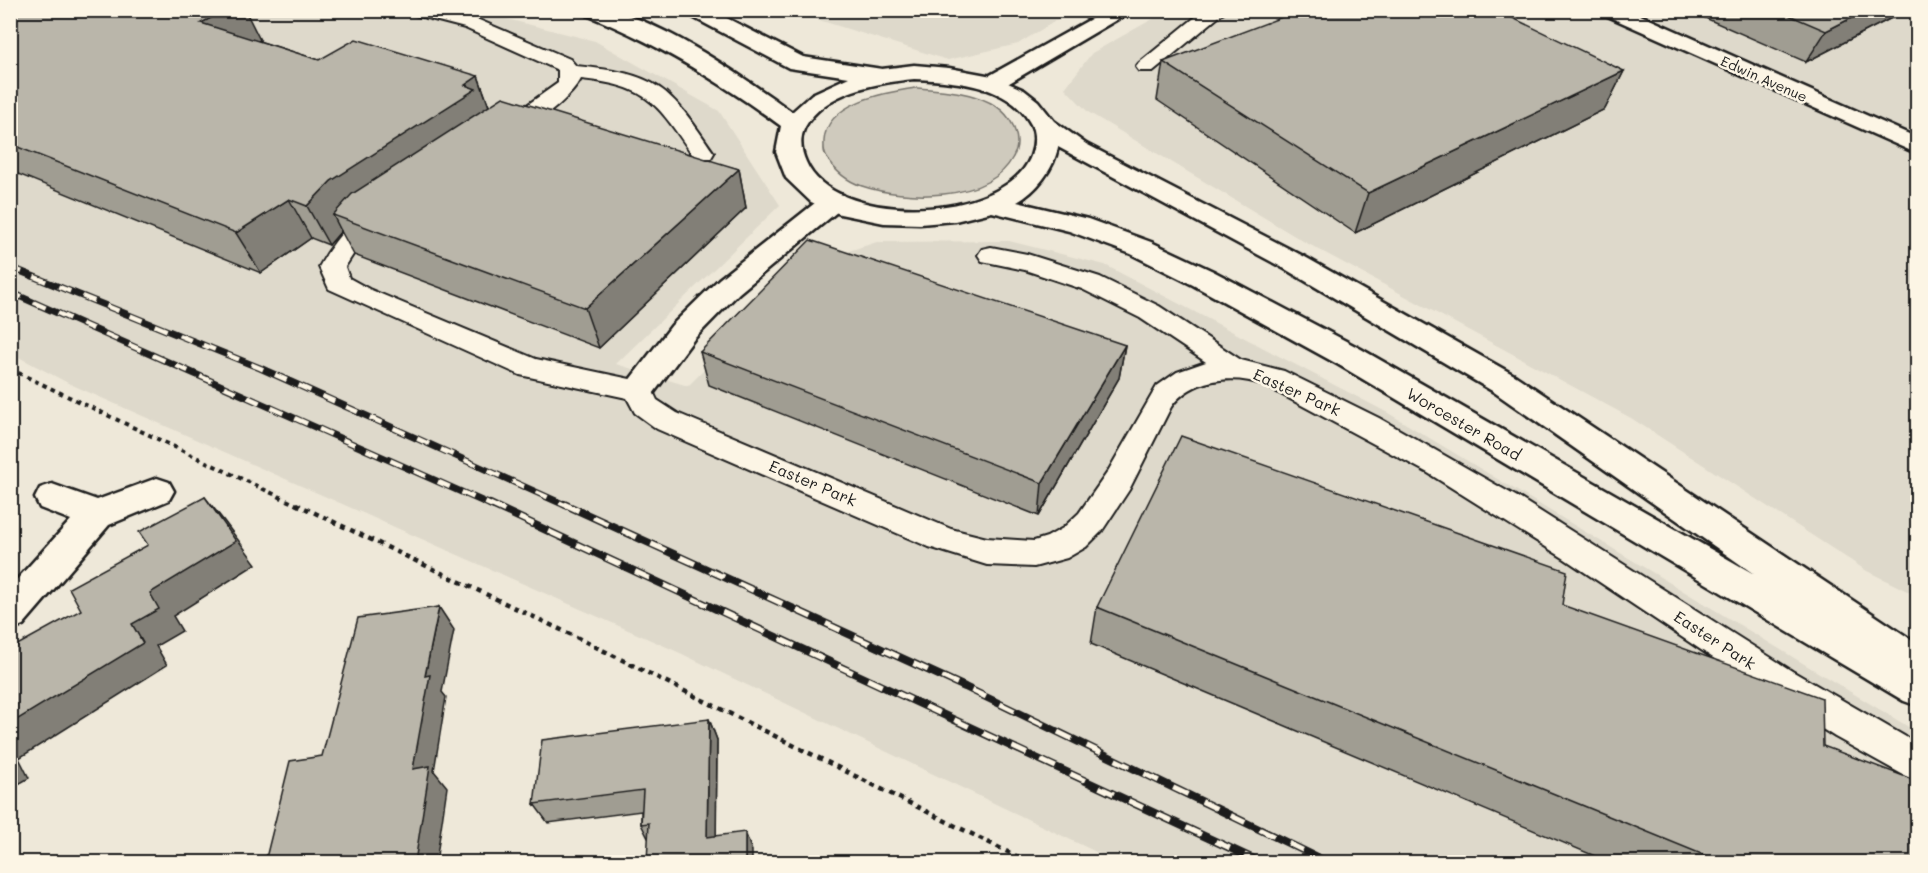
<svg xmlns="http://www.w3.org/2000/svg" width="1928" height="873" font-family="Mali,sans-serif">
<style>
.built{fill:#ded9cb}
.green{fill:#cfcabd;stroke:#76736c;stroke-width:1.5}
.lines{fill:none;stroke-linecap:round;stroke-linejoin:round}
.lane-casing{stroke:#1c1c1c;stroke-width:4}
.street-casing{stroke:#1c1c1c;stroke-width:5}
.highway-casing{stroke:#1c1c1c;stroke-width:5}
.path-far1{stroke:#1c1c1c;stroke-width:4;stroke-dasharray:4.5 4.5;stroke-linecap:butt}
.path{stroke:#1c1c1c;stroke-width:4.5;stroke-dasharray:5 5;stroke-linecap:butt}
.lane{fill:#fcf5e5;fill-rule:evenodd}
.street{fill:#fcf5e5;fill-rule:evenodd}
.highway{fill:#fcf5e5;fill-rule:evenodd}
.rail-far1-casing{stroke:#1c1c1c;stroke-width:7}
.rail-casing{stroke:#1c1c1c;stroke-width:8}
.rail-far1{stroke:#fcf5e5;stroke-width:4.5;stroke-dasharray:13;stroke-linecap:butt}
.rail{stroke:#fcf5e5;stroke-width:5;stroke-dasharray:16;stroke-linecap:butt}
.wall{fill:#a09d92;stroke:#1c1c1c;stroke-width:1.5}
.shaded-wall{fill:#827f77;stroke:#1c1c1c;stroke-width:1.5}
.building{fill:#bab6aa;stroke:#1c1c1c;stroke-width:1.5}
.labels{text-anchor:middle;stroke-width:5;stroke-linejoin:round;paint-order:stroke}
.far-street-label{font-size:14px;fill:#1c1c1c;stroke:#fcf5e5}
.street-label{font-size:16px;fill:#1c1c1c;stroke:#fcf5e5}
</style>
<rect width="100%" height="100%" fill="#eee8d9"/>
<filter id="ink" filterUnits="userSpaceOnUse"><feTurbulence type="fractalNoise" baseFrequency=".0167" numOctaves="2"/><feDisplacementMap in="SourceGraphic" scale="12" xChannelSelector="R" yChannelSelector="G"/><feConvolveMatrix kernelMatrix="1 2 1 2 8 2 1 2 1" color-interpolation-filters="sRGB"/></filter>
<g filter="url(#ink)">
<path class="built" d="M10,11H475L595,41L719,111L780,205L616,364L688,386L811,263L877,242L1009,241L1105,265L1388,413L1917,732V862H1117L678,652L70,384L11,353Z
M790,11H1071L1018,44L948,60Z
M1167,11H1917V596L1867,571L1631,418L1303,241L1088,112L1065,88L1092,53Z"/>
<path class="green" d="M916,88C948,90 1004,93 1015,131C1018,140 1018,149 1013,157C989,203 903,200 862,186C847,181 835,171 827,158C823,152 824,148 824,141C826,102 887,92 916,88Z"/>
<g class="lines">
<defs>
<path id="lane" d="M409,10H443L479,20L570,59L576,66C659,74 668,86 714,153L711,158H695C657,104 650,86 581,79C571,99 521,140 499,135L496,130L499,125L558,83V70L465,28L411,14Z
M1204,10H1227L1153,71H1139L1136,67L1139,63Z
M377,210L386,212L389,217L360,244L345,267L349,278L369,289L536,359L649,383L657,400L677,413L951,529L987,538L1034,541L1047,537L1063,528L1079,513L1107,473L1157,386L1177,372L1206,362L1140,318L1082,289L1025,270L982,261L978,255L982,249L991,247L1027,254L1100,277L1159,306L1241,360L1284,371L1379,418L1519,498L1792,671L1918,744V783L1835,737L1767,694L1565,559L1428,473L1264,385C1233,374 1192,378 1171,407L1129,490L1102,531L1086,547L1067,558L1034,567L987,565L929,547L657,429L635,413L627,398L520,375L329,289L319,267C332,244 351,216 377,210Z"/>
<path id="street" d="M1107,10H1133L999,89H983L979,84L983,79Z
M1600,10H1629L1918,138V154L1603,14Z
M834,193L843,195L847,201L843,207L739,293L694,339L650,398L639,401L628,398L623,390L628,382L672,325L719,279L825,195Z
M157,478L169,482L174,491L169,500L109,525L23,625L10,630V587L71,520L40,508L35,498L40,488L52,484L97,500Z"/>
<path id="highway" d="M581,10C591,10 604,9 613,11C669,25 745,78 792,112L812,94L849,77L789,68L687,14L684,10H711L803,57L882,69L914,65L949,68L992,76L1024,90L1038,101L1054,121L1086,144L1305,257L1516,376L1918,644V706L1904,701L1339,365L1193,285L1131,254L1069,231L992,212L955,221L920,224L884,223L840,214L811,202L786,178L776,152L781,126C719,81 655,42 584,14ZM914,79C953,81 1007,84 1029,121C1036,131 1035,145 1031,156C1005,223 833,227 806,162C801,151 799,139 805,127C825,91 877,83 914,79ZM1058,147L1285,269L1494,392L1754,574L1361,349L1213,271L1151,242L1088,219L1017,202C1036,192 1054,169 1058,147Z"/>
</defs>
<use href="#lane" class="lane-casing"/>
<use href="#street" class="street-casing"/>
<use href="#highway" class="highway-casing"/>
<path class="path-far1" d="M10,369L299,506"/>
<path class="path" d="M296,504L572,635L1028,862"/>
<use href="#lane" class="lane"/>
<use href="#street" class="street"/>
<use href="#highway" class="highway"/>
<defs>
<path id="rail-far1" d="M10,267L260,368L567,506
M10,292L493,506"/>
<path id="rail" d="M490,504L1260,862
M564,504L965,687L1327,862"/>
</defs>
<use href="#rail-far1" class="rail-far1-casing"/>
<use href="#rail" class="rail-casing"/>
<use href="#rail-far1" class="rail-far1"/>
<use href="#rail" class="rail"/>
</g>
<path class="wall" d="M10,10L260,40L259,41L319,60L478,76L489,106L739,169L746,208L599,348L354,255L341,231L329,245L311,238L261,273L13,172L10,168Z
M1687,10H1907L1806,62Z
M1163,62L1624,71L1605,109L1355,233L1157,100Z
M1125,345L1119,378L1039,516L709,385L700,352Z
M1562,605L1823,746L1917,862H1609L1091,644L1097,607Z
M709,719L717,740L716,836L752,851L648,838L641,824V811L548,823L534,804Z"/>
<path class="shaded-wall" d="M226,10H245L260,40L222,60L201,23Z
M1867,10H1907L1806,62L1826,31Z
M1624,71L1605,109L1355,233L1368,193Z
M478,76L492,115L333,215L341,231L329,245L307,206L331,181Z
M739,169L746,208L599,348L585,308Z
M289,199L311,238L261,273L236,233Z
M1125,345L1119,378L1039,516L1042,483Z
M205,497L224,521L256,564L173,616L182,631L156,646L167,665L19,758L29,778L10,789V724L132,624Z
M439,607L454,630L442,692L446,697L434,771L447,787L436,862H415L413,769L425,676Z
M709,719L717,740L716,856L707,837Z
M745,832L752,851V862H745Z"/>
<path class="building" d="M10,10H226L201,23L319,60L356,39L478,76L465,85L476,89L331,181L307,206L289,199L236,233L10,144Z
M1301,10H1496L1624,71L1368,193L1163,62Z
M1777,10H1867L1826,31Z
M503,97L739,169L585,308L333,215L352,194Z
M810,240L1125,345L1042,483L700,352Z
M1181,436L1567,571L1562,605L1822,698L1823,746L1917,781V862H1721L1097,607Z
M205,497L236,541L150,593L159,609L132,624L143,643L10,724V649L81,610L69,588L148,545L139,532Z
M439,607L425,676L430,675L413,769L430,766L415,862H265L290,761L322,756L358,618Z
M709,719L707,837L745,832V862H647L649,823L641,824L643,790L534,804L542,740Z"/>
</g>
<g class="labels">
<g class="far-street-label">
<text transform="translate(1764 79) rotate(24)" y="5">Edwin Avenue</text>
</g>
<g class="street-label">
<text transform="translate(1297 392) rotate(24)" y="6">Easter Park</text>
<text transform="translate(1464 424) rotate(30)" y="6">Worcester Road</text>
<text transform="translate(813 483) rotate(23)" y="6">Easter Park</text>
<text transform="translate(1715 640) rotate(33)" y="6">Easter Park</text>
</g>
</g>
<rect width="1928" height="873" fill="none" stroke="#fcf5e5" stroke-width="36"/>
<rect x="18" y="18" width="1892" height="837" fill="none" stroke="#1c1c1c" stroke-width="2" filter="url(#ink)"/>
</svg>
